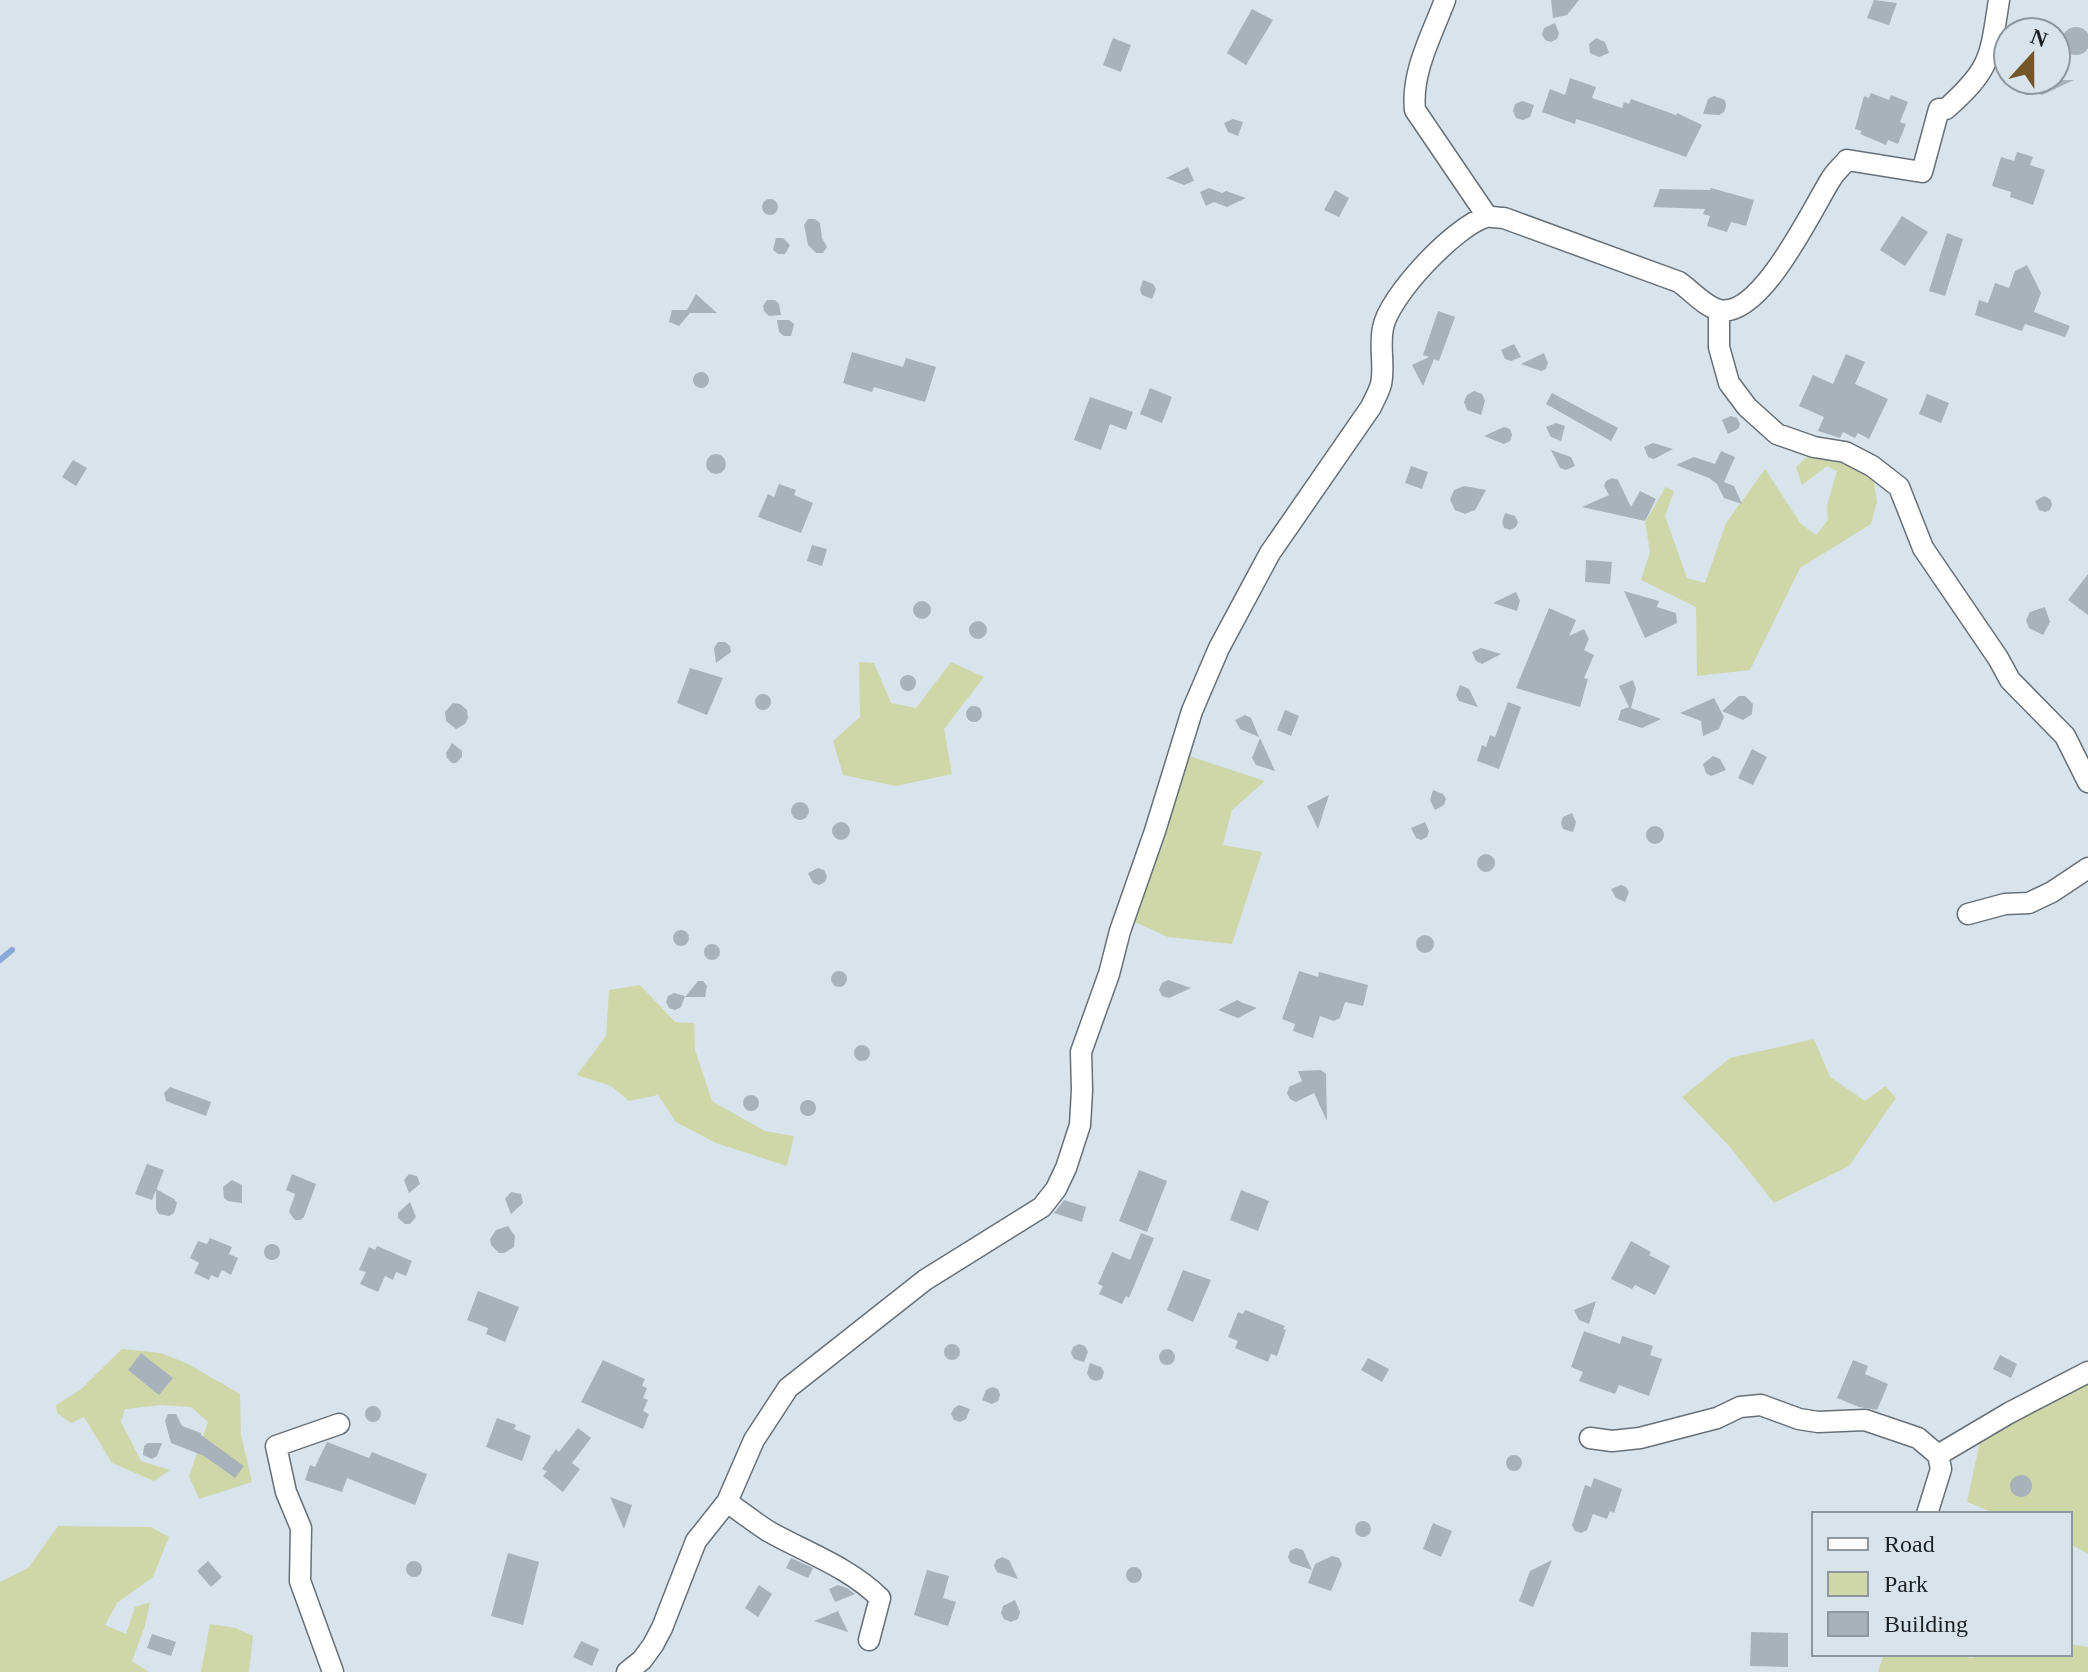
<svg xmlns="http://www.w3.org/2000/svg" width="2088" height="1672" font-family="Georgia,serif">
<style>
.green{fill:#cfd7a9}
.lines{fill:none;stroke-linecap:round;stroke-linejoin:round}
.stream{stroke:#88a8d7;stroke-width:6}
.building{fill:#a9b2ba}
.street-casing{stroke:#676f77;stroke-width:23}
.street{stroke:#fff;stroke-width:20}
</style>
<rect width="100%" height="100%" fill="#d9e3eb"/>
<path class="green" d="M1821,455L1873,475L1877,502L1871,524L1800,568L1750,670L1697,676L1696,607L1641,580L1650,552L1645,522L1666,487L1674,491L1665,516L1687,578L1705,583L1726,523L1765,469L1801,524L1816,535L1828,520L1827,505L1837,471L1827,466L1802,485L1796,467L1808,456Z
M859,662L874,663L891,703L916,708L951,662L984,677L944,729L952,774L896,786L843,775L833,741L860,717Z
M1174,751L1265,781L1232,810L1223,845L1262,852L1232,944L1168,937L1124,917Z
M640,985L675,1022L694,1023L695,1050L712,1101L765,1131L794,1136L787,1166L716,1143L676,1122L658,1095L629,1101L611,1086L577,1075L606,1036L609,990Z
M1814,1039L1830,1077L1865,1101L1885,1086L1896,1098L1849,1166L1774,1203L1730,1147L1682,1097L1730,1058Z
M122,1349L161,1353L188,1364L240,1394L241,1435L252,1482L199,1499L189,1476L208,1422L191,1407L161,1405L125,1409L121,1422L141,1461L170,1470L154,1481L112,1463L84,1417L71,1423L57,1413L56,1405L81,1389Z
M2088,1380V1554L2070,1544V1514H1997L1967,1502L1980,1441Z
M58,1526L151,1527L169,1537L153,1577L117,1603L105,1625L126,1634L135,1607L150,1602L145,1626L132,1661L149,1672H0V1582L28,1568Z
M210,1624L236,1628L253,1636L249,1672H201Z
M2070,1644L2088,1647V1672H1878L1884,1654H1943L1973,1658L1978,1654H2070Z"/>
<g class="lines">
<path class="stream" d="M0,960L12,950"/>
</g>
<path class="building" d="M1551,0H1579L1567,15L1553,18Z
M1874,0L1897,3L1889,25L1867,18Z
M1252,9L1273,20L1246,65L1227,53Z
M1555,23L1559,33L1557,39L1551,42L1545,40L1542,34L1544,28Z
M2062 41a14 14 0 1 1 28 0a14 14 0 1 1-28 0Z
M1113,38L1131,45L1121,72L1103,65Z
M1596,38L1605,42L1609,53L1599,57L1590,53L1589,44Z
M1570,78L1596,87L1592,98L1622,108L1624,102L1629,104L1631,99L1676,115L1677,113L1702,125L1686,157L1592,124L1576,119L1575,124L1542,112L1550,89L1565,95Z
M2007,80H2074L2042,95Z
M1871,93L1889,100L1891,95L1908,102L1900,122L1906,124L1898,144L1888,140L1886,145L1860,134L1862,131L1855,129L1864,96L1869,98Z
M1714,96L1725,100L1726,106L1724,112L1719,115L1703,114L1708,99Z
M1522,101L1534,105L1530,117L1523,120L1516,118L1513,111L1515,104Z
M1233,119L1243,122L1238,136L1228,132L1224,123Z
M2017,152L2033,157L2030,165L2045,170L2033,205L2010,197L2011,192L1992,186L2001,157L2014,161Z
M1188,167L1194,181L1184,185L1166,178Z
M1209,188L1222,193L1226,191L1246,198L1227,207L1214,202L1206,206L1200,192Z
M1711,188L1754,200L1746,226L1731,222L1727,232L1707,226L1710,216L1703,214L1705,209L1653,207L1660,189L1710,190Z
M1335,190L1349,198L1339,217L1324,210Z
M762 207a8 8 0 1 1 16 0a8 8 0 1 1-16 0Z
M1902,216L1928,232L1905,266L1880,250Z
M808,219H815L820,223L822,238L827,247L823,253H816L808,245L804,225Z
M1947,233L1963,239L1945,296L1929,291Z
M776,238H783L790,245L785,254H778L773,250Z
M2027,265L2041,293L2034,312L2070,326L2065,337L2025,324L2022,331L1975,315L1979,300L1988,303L1995,283L2009,288L2015,271Z
M1143,280L1153,284L1156,289L1152,299L1142,295L1140,290Z
M696,294L717,313H690L679,326L669,322L672,310H687Z
M767,300H775L779,304L781,315L769,316L764,311L763,306Z
M1438,311L1455,317L1439,361L1434,359L1423,386L1412,365L1429,357L1423,355Z
M777,320H789L794,324L791,336H784L779,332Z
M1514,344L1521,357L1511,361L1505,359L1501,350Z
M852,352L903,367L906,358L936,367L925,402L874,387L872,392L843,383Z
M1544,353L1548,363L1546,369L1541,371L1521,364Z
M1846,354L1865,362L1855,384L1888,399L1869,439L1858,433L1855,438L1843,432L1840,438L1818,431L1824,417L1799,406L1813,375L1833,384Z
M693 380a8 8 0 1 1 16 0a8 8 0 1 1-16 0Z
M1150,388L1172,397L1162,423L1140,414Z
M1474,391L1482,394L1485,401L1481,415L1467,410L1464,402L1467,395Z
M1552,393L1618,428L1611,441L1546,404Z
M1927,394L1949,403L1941,423L1919,414Z
M1090,397L1133,412L1126,430L1110,424L1101,450L1074,440Z
M1731,416L1737,418L1740,424L1738,429L1728,434L1722,420Z
M1556,423L1565,426L1561,441L1551,437L1546,427Z
M1504,427L1510,429L1512,435L1510,441L1504,444L1484,436Z
M1653,443L1673,449L1654,459L1648,457L1644,447Z
M1551,450L1571,457L1575,466L1566,470L1560,468Z
M1721,451L1735,457L1724,482L1734,486L1742,504L1724,498L1717,484L1709,478L1676,465L1694,457L1715,464Z
M706 464a10 10 0 1 1 20 0a10 10 0 1 1-20 0Z
M73,460L87,468L76,486L62,477Z
M1411,466L1428,472L1422,489L1405,483Z
M1612,478L1618,480L1631,507L1640,491L1656,499L1645,521L1582,507L1609,495L1604,486L1606,481Z
M779,484L796,490L794,495L813,503L801,533L758,517L768,494L774,497Z
M1464,486L1486,490L1475,510L1465,514L1455,510L1450,500L1454,490Z
M2044,496L2050,499L2052,504L2050,510L2045,512L2039,510L2035,501Z
M1505,513L1515,516L1518,522L1516,527L1510,530L1504,528L1502,522Z
M812,545L827,549L822,566L807,561Z
M1586,560L1612,562L1610,584L1585,582Z
M2088,574V615L2068,600Z
M1624,591L1659,601L1657,607L1676,613L1677,623L1645,638Z
M1516,592L1520,601L1517,611L1493,603Z
M913 610a9 9 0 1 1 18 0a9 9 0 1 1-18 0Z
M2045,607L2050,622L2043,635L2029,628L2026,620L2030,612Z
M1549,608L1576,620L1569,636L1584,629L1589,639L1584,650L1594,655L1584,678L1588,679L1580,707L1516,688Z
M969 630a9 9 0 1 1 18 0a9 9 0 1 1-18 0Z
M718,642H725L730,646L731,652L716,663L714,648Z
M1481,648L1501,654L1482,664L1476,661L1472,652Z
M690,668L723,678L707,715L677,703Z
M900 683a8 8 0 1 1 16 0a8 8 0 1 1-16 0Z
M1633,680L1636,689L1631,708L1661,719L1642,728L1618,720L1621,710L1629,707L1619,686Z
M1460,685L1469,689L1478,707L1459,701L1456,695Z
M755 702a8 8 0 1 1 16 0a8 8 0 1 1-16 0Z
M1739,696H1745L1753,704L1752,714L1743,720L1722,711Z
M1714,698L1724,717L1719,729L1703,736L1701,721L1680,713Z
M1508,702L1521,707L1499,769L1477,761L1482,745L1486,747L1490,735L1495,737Z
M453,703L460,704L467,710L468,718L465,724L456,729L446,721L445,712Z
M966 714a8 8 0 1 1 16 0a8 8 0 1 1-16 0Z
M1285,710L1299,716L1291,736L1277,730Z
M1245,715L1251,718L1259,737L1240,729L1235,720Z
M1260,738L1275,771L1256,765L1252,758Z
M452,743L462,751V757L456,763H452L447,758L446,753Z
M1752,749L1767,757L1753,785L1738,778Z
M1713,756L1720,759L1726,770L1711,776L1706,773L1703,764Z
M1433,790L1443,794L1446,799L1444,805L1435,810L1430,800Z
M1329,795L1318,829L1307,806Z
M791 811a9 9 0 1 1 18 0a9 9 0 1 1-18 0Z
M1572,813L1576,822L1573,832L1563,829L1561,823L1563,817Z
M1425,822L1429,831L1427,837L1421,840L1416,838L1411,828Z
M832 831a9 9 0 1 1 18 0a9 9 0 1 1-18 0Z
M1646 835a9 9 0 1 1 18 0a9 9 0 1 1-18 0Z
M1477 863a9 9 0 1 1 18 0a9 9 0 1 1-18 0Z
M818,868L824,870L827,876L825,882L819,885L813,883L808,873Z
M1621,885L1626,887L1629,892L1625,902L1616,898L1611,889Z
M673 938a8 8 0 1 1 16 0a8 8 0 1 1-16 0Z
M1416 944a9 9 0 1 1 18 0a9 9 0 1 1-18 0Z
M704 952a8 8 0 1 1 16 0a8 8 0 1 1-16 0Z
M831 979a8 8 0 1 1 16 0a8 8 0 1 1-16 0Z
M1299,971L1318,977L1319,972L1368,985L1363,1006L1345,1002L1340,1018L1334,1021L1320,1016L1313,1038L1293,1031L1295,1024L1282,1019Z
M1168,980L1191,988L1169,998L1162,996L1159,990L1162,983Z
M698,981H703L707,986L705,997H685Z
M674,993L685,996L681,1007L675,1010L669,1008L666,1002L668,996Z
M1237,1000L1243,1003L1257,1008L1238,1018L1218,1010Z
M854 1053a8 8 0 1 1 16 0a8 8 0 1 1-16 0Z
M1321,1070L1326,1074L1327,1121L1314,1093L1296,1102L1290,1099L1287,1093L1289,1087L1302,1081L1298,1071Z
M170,1087L211,1102L206,1116L166,1101L164,1093Z
M743 1103a8 8 0 1 1 16 0a8 8 0 1 1-16 0Z
M800 1108a8 8 0 1 1 16 0a8 8 0 1 1-16 0Z
M147,1164L164,1170L152,1200L135,1194Z
M1139,1170L1167,1181L1147,1232L1119,1221Z
M292,1174L316,1184L304,1217L300,1220H295L289,1212L295,1194L286,1190Z
M409,1174L417,1176L420,1184L409,1193L404,1180Z
M232,1180L242,1185V1203L228,1201L224,1198L223,1187Z
M156,1189L174,1199L177,1203L174,1213L169,1216L159,1214L156,1209Z
M1241,1190L1269,1201L1258,1231L1230,1220Z
M511,1192L521,1194L523,1203L511,1214L505,1199Z
M1064,1200L1086,1207L1082,1222L1054,1213Z
M410,1202L416,1217L410,1224H405L398,1218V1213Z
M508,1226L515,1236L514,1247L504,1253H499L491,1245L490,1239L496,1230Z
M1141,1233L1154,1238L1129,1298L1126,1296L1122,1304L1099,1294L1103,1286L1098,1284L1112,1252L1130,1260Z
M210,1238L232,1247L229,1254L238,1258L231,1275L222,1270L218,1278L211,1275L209,1280L194,1273L199,1263L190,1258L198,1241L207,1244Z
M1631,1241L1651,1252L1649,1255L1670,1266L1655,1295L1635,1285L1632,1289L1611,1279Z
M264 1252a8 8 0 1 1 16 0a8 8 0 1 1-16 0Z
M377,1246L412,1261L406,1276L396,1272L393,1280L385,1276L378,1292L360,1284L366,1272L359,1270L369,1247L375,1250Z
M1183,1270L1211,1280L1193,1322L1167,1310Z
M478,1291L519,1307L505,1342L486,1334L488,1328L467,1320Z
M1596,1301L1589,1324L1579,1320L1574,1310Z
M1245,1310L1285,1326L1283,1329L1286,1330L1277,1356L1271,1354L1268,1362L1235,1348L1238,1341L1228,1337L1238,1312L1243,1314Z
M1584,1331L1620,1344L1622,1336L1653,1346L1650,1355L1662,1359L1649,1396L1619,1385L1615,1394L1579,1381L1583,1372L1571,1367Z
M944 1352a8 8 0 1 1 16 0a8 8 0 1 1-16 0Z
M1079,1344L1085,1346L1088,1352L1084,1362L1074,1359L1071,1353L1073,1347Z
M1159 1357a8 8 0 1 1 16 0a8 8 0 1 1-16 0Z
M141,1353L173,1378L159,1395L128,1370Z
M2000,1355L2017,1364L2011,1378L1993,1369Z
M1368,1358L1389,1369L1382,1382L1361,1370Z
M603,1360L645,1379L642,1386L647,1388L643,1398L648,1400L643,1411L649,1414L643,1429L581,1402Z
M1853,1360L1868,1366L1865,1374L1888,1384L1877,1410L1859,1407L1837,1398Z
M1090,1363L1101,1367L1104,1372L1102,1379L1096,1381L1090,1379L1087,1373Z
M992,1387L998,1389L1000,1395L998,1401L992,1404L982,1400L986,1390Z
M959,1405L970,1409L966,1419L960,1422L954,1420L951,1414L954,1408Z
M365 1414a8 8 0 1 1 16 0a8 8 0 1 1-16 0Z
M168,1414H176L182,1426L201,1433V1435L244,1466L235,1478L204,1456L171,1443L165,1421Z
M497,1418L516,1425L514,1429L531,1436L522,1461L486,1447Z
M578,1428L591,1438L572,1463L580,1469L563,1492L543,1476L547,1471L542,1469L556,1449L559,1452Z
M327,1442L369,1458L372,1452L427,1474L415,1505L347,1478L342,1492L305,1480L310,1465L315,1467Z
M148,1443H162L157,1456L152,1459L143,1455L144,1446Z
M1506 1463a8 8 0 1 1 16 0a8 8 0 1 1-16 0Z
M2010 1486a11 11 0 1 1 22 0a11 11 0 1 1-22 0Z
M1594,1478L1622,1489L1614,1513L1610,1511L1607,1519L1593,1514L1587,1530L1581,1533L1575,1531L1572,1525L1585,1485L1591,1487Z
M610,1497L632,1505L624,1529Z
M1355 1529a8 8 0 1 1 16 0a8 8 0 1 1-16 0Z
M1433,1523L1452,1531L1441,1557L1423,1549Z
M1296,1548L1303,1550L1312,1570L1291,1563L1288,1557L1290,1551Z
M508,1553L539,1562L523,1625L491,1616Z
M1332,1556L1339,1558L1342,1564L1331,1591L1308,1583L1315,1564Z
M1002,1557L1009,1560L1018,1579L997,1572L994,1566L996,1560Z
M791,1558L813,1568L808,1578L786,1568Z
M1552,1560L1533,1607L1519,1601L1530,1571Z
M406 1569a8 8 0 1 1 16 0a8 8 0 1 1-16 0Z
M208,1561L222,1577L211,1587L197,1571Z
M1126 1575a8 8 0 1 1 16 0a8 8 0 1 1-16 0Z
M927,1570L949,1576L943,1598L956,1602L948,1626L914,1615Z
M759,1585L772,1594L758,1617L745,1608Z
M838,1585L847,1588L855,1594L835,1602L829,1589Z
M1015,1600L1020,1612L1018,1619L1011,1622L1004,1619L1001,1613L1003,1606Z
M838,1611L848,1632L814,1621Z
M1751,1632L1788,1633V1667L1750,1666Z
M152,1634L176,1642L171,1656L147,1648Z
M581,1641L599,1649L592,1666L573,1657Z"/>
<g class="lines">
<defs>
<path id="street" d="M1445,0C1432,35 1411,72 1415,110L1487,216
M1719,310V347L1729,383L1747,407L1777,434L1814,447L1845,452L1872,466L1899,487L1923,548L1998,658L2010,680L2065,736L2088,782
M1968,914L2005,904L2029,903L2052,892L2088,868
M1590,1438L1612,1441L1640,1438L1717,1418L1740,1407L1761,1405L1799,1419L1818,1422L1865,1420L1918,1438L1938,1455L1941,1469L1927,1514
M1938,1455L2009,1413L2088,1372
M727,1502C740,1511 754,1522 768,1531C805,1552 849,1567 880,1598L869,1640
M333,1672L300,1581L301,1528L286,1492L276,1446L339,1424
M627,1672L642,1660L653,1645L662,1628L696,1541L727,1502L754,1440L788,1388L925,1280L1042,1207L1056,1189L1066,1168L1080,1125L1082,1090L1081,1052L1109,974L1120,931L1155,831L1192,711L1219,648L1270,553L1371,407C1374,400 1379,392 1381,384C1385,366 1379,347 1383,328C1388,297 1455,226 1486,217C1491,216 1498,218 1504,218L1679,282C1692,291 1704,306 1719,310C1761,319 1812,209 1831,179C1835,172 1842,166 1847,160L1922,172L1939,109H1946C1991,69 1990,58 1999,0"/>
</defs>
<use href="#street" class="street-casing"/>
<use href="#street" class="street"/>
</g>
<rect x="1812" y="1512" width="260" height="144" fill="#d9e3eb" stroke="#8f969c" stroke-width="2"/>
<rect x="1828" y="1538" width="40" height="12" fill="#ffffff" stroke="#8f969c" stroke-width="2"/>
<text x="1884" y="1552" font-size="24" fill="#1f2225">Road</text>
<rect x="1828" y="1572" width="40" height="24" fill="#cfd7a9" stroke="#8f969c" stroke-width="2"/>
<text x="1884" y="1592" font-size="24" fill="#1f2225">Park</text>
<rect x="1828" y="1612" width="40" height="24" fill="#a9b2ba" stroke="#8f969c" stroke-width="2"/>
<text x="1884" y="1632" font-size="24" fill="#1f2225">Building</text>
<g transform="translate(2032 56) rotate(21)"><circle r="38" fill="#d9e3eb" stroke="#8f969c" stroke-width="2"/>
<path d="M0-6L14 30L0 20L-14 30Z" fill="#74552a"/>
<text y="-12" font-size="22" font-weight="bold" text-anchor="middle" fill="#1f2225">N</text>
</g>
</svg>
